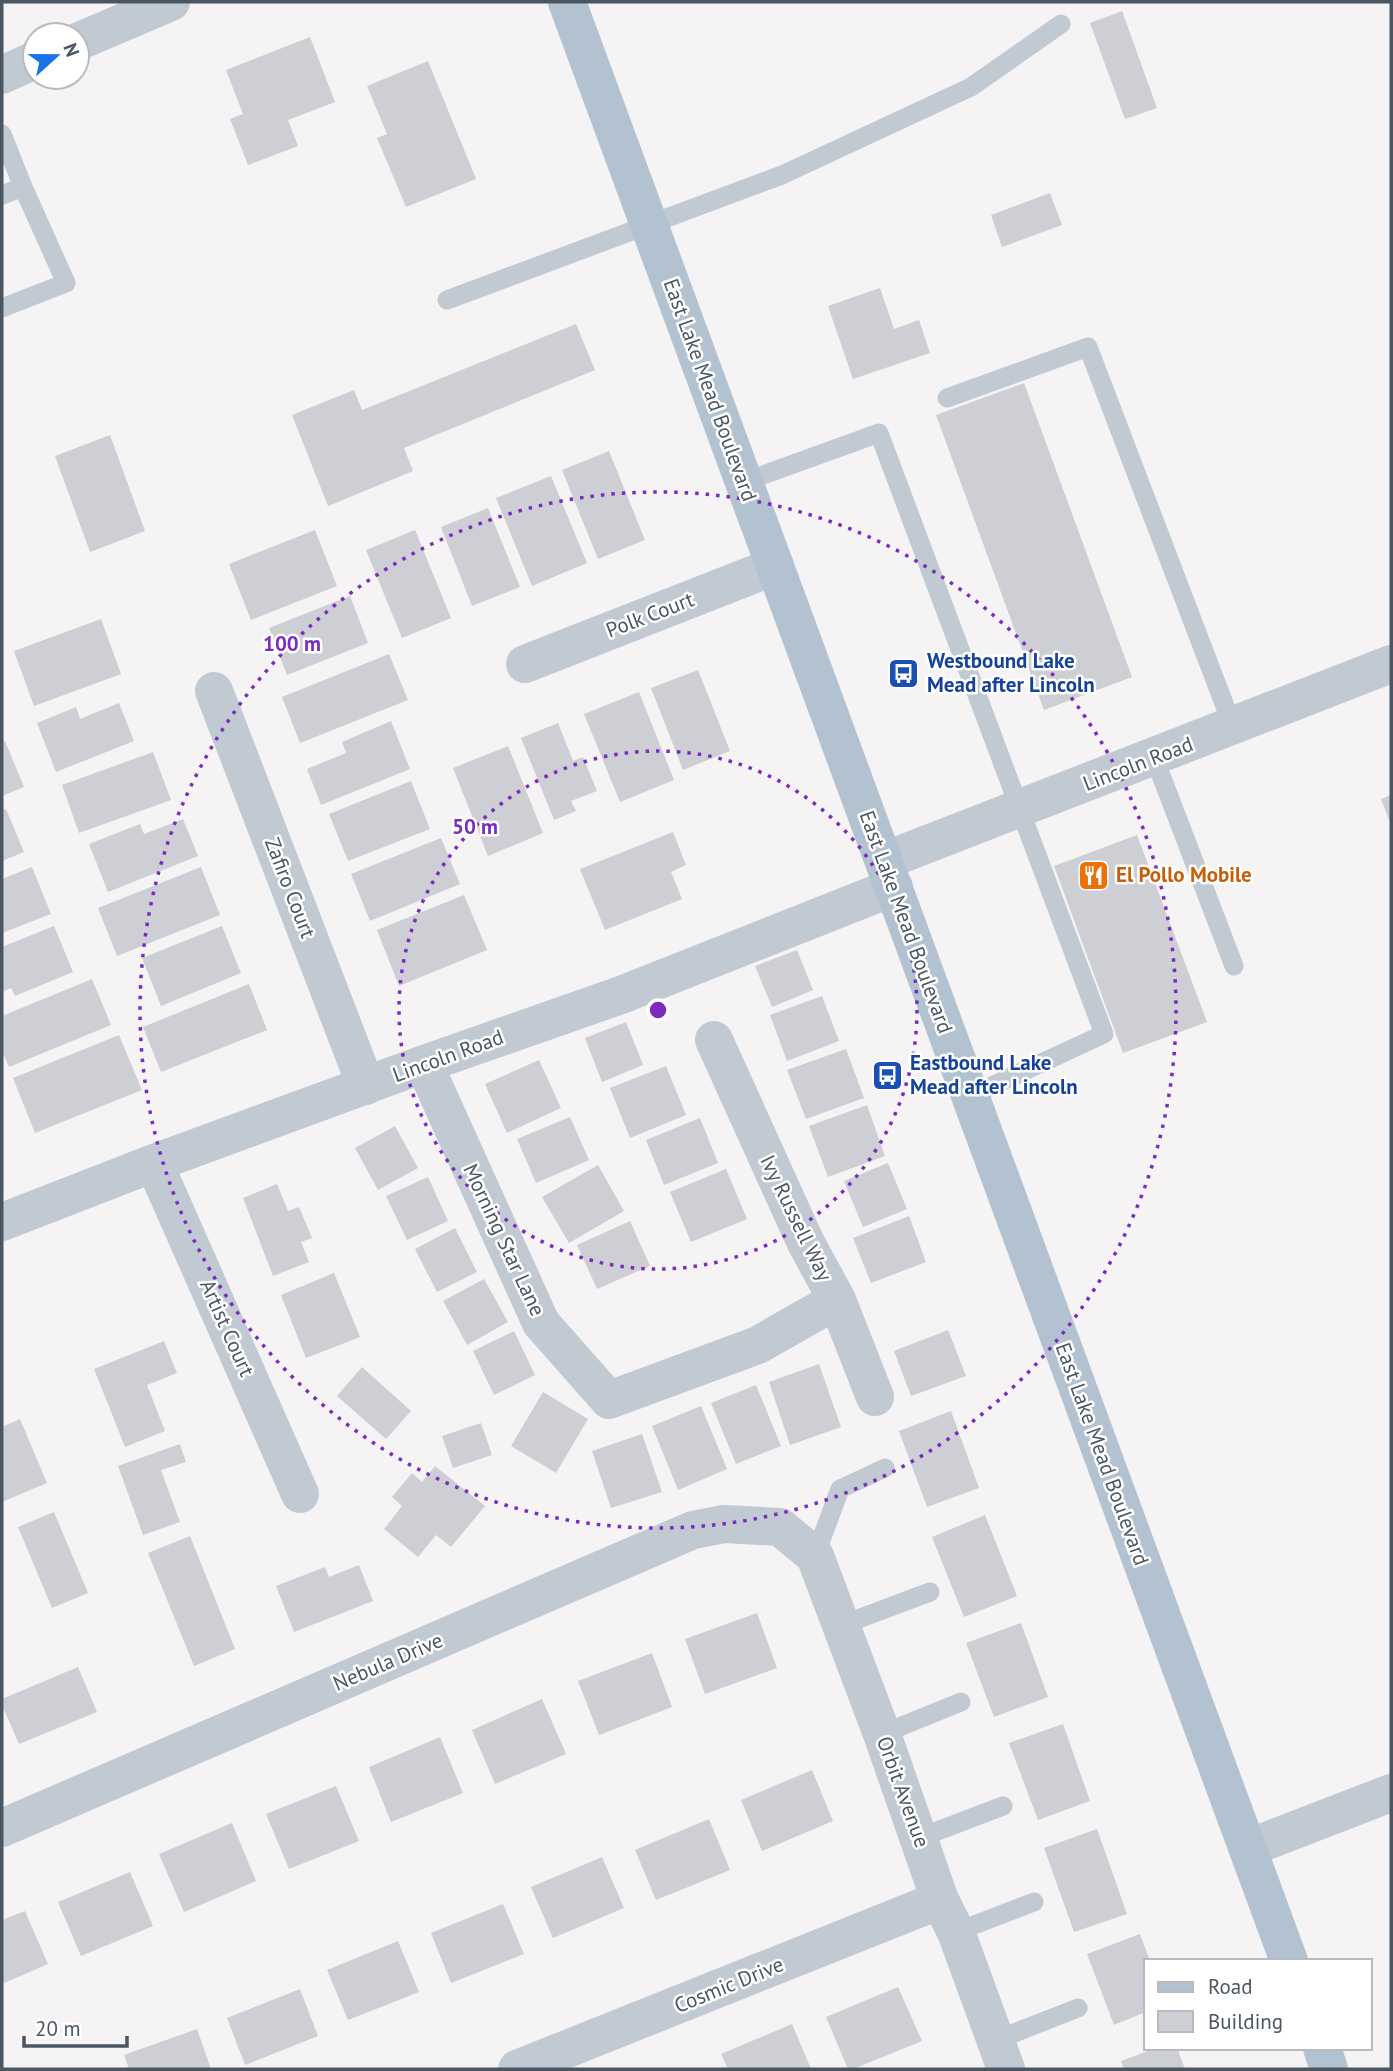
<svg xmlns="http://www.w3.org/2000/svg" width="1393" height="2071" font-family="'PT Sans',sans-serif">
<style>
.building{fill:#cdcfd5}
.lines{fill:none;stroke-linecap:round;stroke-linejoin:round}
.lane{stroke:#c1cad2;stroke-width:19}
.street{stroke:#c1cad2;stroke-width:38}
.primary{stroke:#b3c2d1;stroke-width:38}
.ring{fill:none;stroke:#7b2cbf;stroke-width:3.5;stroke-dasharray:3.5 7}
.labels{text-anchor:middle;stroke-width:5;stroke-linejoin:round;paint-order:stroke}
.street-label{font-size:21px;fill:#4a5661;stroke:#fff}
.transit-label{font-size:21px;font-weight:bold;fill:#164399;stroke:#fff;text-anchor:start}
.food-label{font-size:21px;font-weight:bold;fill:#c56008;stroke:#fff;text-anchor:start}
.centre{fill:#7b2cbf;stroke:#fff;stroke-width:3.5}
.ring-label{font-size:21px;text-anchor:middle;font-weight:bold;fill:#7b2cbf;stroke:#fff;stroke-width:5;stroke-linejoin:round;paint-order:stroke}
</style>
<rect width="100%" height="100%" fill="#f5f3f3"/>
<path class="building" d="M1122,11L1157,108L1125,119L1090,23Z
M310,37L335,102L288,120L298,146L248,165L230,119L243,114L226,70Z
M428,61L476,179L406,207L377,138L387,134L367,86Z
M1050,193L1062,225L1002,247L991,215Z
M880,288L894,329L919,320L930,353L853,379L828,306Z
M576,324L595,370L404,448L413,471L328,506L292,415L354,390L362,410Z
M1024,383L1132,677L1044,710L936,415Z
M110,435L145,531L90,552L55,456Z
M609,451L645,540L598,559L562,470Z
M551,476L587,563L532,586L496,498Z
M488,508L520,587L472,606L441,527Z
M315,530L337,586L251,620L229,564Z
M415,530L451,618L402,638L366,550Z
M350,596L368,643L287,675L269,628Z
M101,619L121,674L34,706L14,651Z
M389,654L408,700L300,743L282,697Z
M698,670L730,751L683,770L651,688Z
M639,692L674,780L620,802L584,714Z
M119,703L134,741L56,772L37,723L76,707L80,719Z
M391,721L410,769L321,805L307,769L346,753L342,742Z
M558,723L573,761L583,757L597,791L571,801L576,811L554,820L521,738Z
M5,741L24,787L2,796V742Z
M508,746L543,833L488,856L453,768Z
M153,752L171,800L79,833L62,785Z
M411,781L430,829L348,861L329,814Z
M1391,795V825L1381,799Z
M6,809L24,852L2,861V810Z
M183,819L198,856L108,892L89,844L140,824L144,834Z
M673,832L686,865L671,872L682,899L605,930L580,869Z
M1137,835L1207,1022L1123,1053L1054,866Z
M441,838L460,884L370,921L351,874Z
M32,867L51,914L2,933V879Z
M201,867L220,915L117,956L98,908Z
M464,895L487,950L399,986L377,930Z
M54,926L73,972L15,996L11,988L2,992V947Z
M222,926L241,973L161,1006L142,958Z
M797,950L813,990L772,1007L755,966Z
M92,979L111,1025L9,1067L2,1051V1016Z
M249,984L267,1030L161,1072L143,1027Z
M822,996L839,1041L787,1061L770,1015Z
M626,1022L643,1065L602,1082L585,1038Z
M119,1035L142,1090L35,1133L13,1078Z
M846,1049L864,1098L806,1119L787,1070Z
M539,1060L561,1108L507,1133L485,1084Z
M666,1066L686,1115L630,1138L610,1088Z
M867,1105L885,1156L828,1177L809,1126Z
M570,1117L589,1160L536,1183L517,1139Z
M700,1118L718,1163L664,1185L646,1140Z
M395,1126L418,1168L378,1190L355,1148Z
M888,1163L907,1209L863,1227L844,1181Z
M598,1165L624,1211L569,1243L542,1197Z
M726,1169L747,1219L691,1242L670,1192Z
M428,1177L448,1221L407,1240L386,1196Z
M277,1184L288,1211L299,1207L312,1238L301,1242L309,1262L273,1276L243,1198Z
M909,1216L926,1262L871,1283L853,1238Z
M630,1221L650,1266L597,1289L577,1245Z
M455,1228L477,1272L437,1292L415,1249Z
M334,1273L360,1337L306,1358L281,1295Z
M484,1279L508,1322L467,1345L443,1301Z
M948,1330L966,1376L911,1396L894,1351Z
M514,1331L535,1375L494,1395L473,1351Z
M164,1341L177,1373L147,1385L165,1431L125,1447L94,1369Z
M819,1364L841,1427L790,1445L769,1382Z
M362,1367L411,1411L386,1439L337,1396Z
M756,1385L781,1446L736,1464L711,1403Z
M543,1392L588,1419L556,1473L511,1446Z
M701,1406L727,1469L678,1490L652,1426Z
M951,1411L979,1488L927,1507L899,1431Z
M20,1419L47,1483L2,1502V1427Z
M481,1423L492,1455L453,1468L442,1436Z
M642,1434L662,1492L611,1508L592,1451Z
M180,1444L186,1462L161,1470L180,1522L143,1535L118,1466Z
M435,1466L485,1506L451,1547L436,1535L418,1557L384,1529L402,1506L392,1497L412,1473L422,1482Z
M54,1512L88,1593L52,1608L18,1527Z
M985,1515L1017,1596L964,1617L932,1537Z
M190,1536L235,1649L194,1666L148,1553Z
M359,1565L373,1601L294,1632L276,1586L325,1567L329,1577Z
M757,1613L777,1668L705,1694L685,1639Z
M1021,1623L1048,1697L994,1717L966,1643Z
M652,1653L672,1707L599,1735L578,1681Z
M78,1667L97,1712L19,1744L2,1705V1699Z
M542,1699L566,1754L495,1784L472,1730Z
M1063,1724L1090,1801L1038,1820L1009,1743Z
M440,1737L463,1793L391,1822L369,1767Z
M812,1770L833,1821L762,1851L741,1800Z
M336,1786L359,1841L289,1869L266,1814Z
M709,1819L730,1870L656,1900L635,1850Z
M232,1823L256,1881L184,1912L159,1854Z
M1097,1829L1127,1914L1074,1932L1044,1848Z
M602,1857L624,1908L553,1938L531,1887Z
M130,1872L153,1926L81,1956L58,1902Z
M503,1904L524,1954L451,1983L431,1933Z
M25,1911L48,1964L2,1984V1920Z
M1140,1934L1150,1961H1146V2012L1114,2025L1087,1954Z
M398,1941L419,1992L348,2020L327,1970Z
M898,1987L922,2041L853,2069H848L826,2017Z
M300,1989L318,2036L245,2065L227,2018Z
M792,2024L811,2069H728L721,2054Z
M197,2029L211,2069H129L124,2055Z
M1156,2048H1177L1185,2069H1124L1121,2061Z"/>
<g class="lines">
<path class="lane" d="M2,134L23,187
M2,195L23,187L66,283L2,308
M447,300L782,175L971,87L1061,24
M947,398L1088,347L1233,727
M744,482L879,433L1104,1034L970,1096
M1154,757L1234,966
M815,1556L840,1489L885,1468
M842,1625L930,1592
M882,1734L961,1702
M919,1838L1003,1806
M956,1932L1034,1902
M996,2040L1078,2008"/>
<path class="street" d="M77,42L171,2
M2,75L35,60
M525,664L775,566
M214,691L366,1086
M884,861L1391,664
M714,1040L805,1241L837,1300L875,1397
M424,1064L541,1323L609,1400L758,1345L837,1300
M154,1163L300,1494
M2,1222L154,1163L424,1064L621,995L894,887
M2,1828L693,1530L724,1524L780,1527L815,1556L882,1734L940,1900L956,1932L1006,2069
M1248,1848L1391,1793
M517,2069L940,1900"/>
<path class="primary" d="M567,2L1289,1961
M1322,2048L1329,2069"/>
</g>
<g class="ring">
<circle cx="658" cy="1010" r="259"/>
<circle cx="658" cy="1010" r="518"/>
</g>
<defs>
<symbol id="bus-square" viewBox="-11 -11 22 22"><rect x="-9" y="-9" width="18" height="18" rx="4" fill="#1a4fb4" stroke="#fff"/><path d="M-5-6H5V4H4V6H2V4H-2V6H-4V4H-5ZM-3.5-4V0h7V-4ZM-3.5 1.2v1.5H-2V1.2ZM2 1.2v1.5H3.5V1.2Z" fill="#fff"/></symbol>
<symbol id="restaurant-square" viewBox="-11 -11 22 22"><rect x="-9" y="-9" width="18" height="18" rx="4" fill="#e8710a" stroke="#fff"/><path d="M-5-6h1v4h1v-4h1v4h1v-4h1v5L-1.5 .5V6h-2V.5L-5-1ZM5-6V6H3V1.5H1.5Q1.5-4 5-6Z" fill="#fff"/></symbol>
</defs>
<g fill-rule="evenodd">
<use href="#bus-square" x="886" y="656" width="35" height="35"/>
<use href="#restaurant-square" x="1076" y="858" width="35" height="35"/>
<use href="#bus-square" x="870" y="1058" width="35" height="35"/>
</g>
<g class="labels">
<g class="street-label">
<text transform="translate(710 390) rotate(70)" y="7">East Lake Mead Boulevard</text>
<text transform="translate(650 615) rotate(-21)" y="7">Polk Court</text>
<text transform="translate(1138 764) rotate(-21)" y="7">Lincoln Road</text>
<text transform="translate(290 888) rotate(69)" y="7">Zafiro Court</text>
<text transform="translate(906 922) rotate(70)" y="7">East Lake Mead Boulevard</text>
<text transform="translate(448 1056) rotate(-20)" y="7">Lincoln Road</text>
<text transform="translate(796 1218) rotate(64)" y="7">Ivy Russell Way</text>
<text transform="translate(504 1240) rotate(65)" y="7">Morning Star Lane</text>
<text transform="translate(227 1328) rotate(66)" y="7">Artist Court</text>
<text transform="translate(1102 1454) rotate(70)" y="7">East Lake Mead Boulevard</text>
<text transform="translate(388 1662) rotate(-23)" y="7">Nebula Drive</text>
<text transform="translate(903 1792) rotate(70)" y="7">Orbit Avenue</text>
<text transform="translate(729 1985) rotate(-22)" y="7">Cosmic Drive</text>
</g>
<g class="transit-label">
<text x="927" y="668">Westbound Lake<tspan x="927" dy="24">Mead after Lincoln</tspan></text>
<text x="910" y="1070">Eastbound Lake<tspan x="910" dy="24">Mead after Lincoln</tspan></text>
</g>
<g class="food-label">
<text x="1116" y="882">El Pollo Mobile</text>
</g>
</g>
<circle cx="658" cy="1010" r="10" class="centre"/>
<g class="ring-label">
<text x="292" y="651">100 m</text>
<text x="475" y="834">50 m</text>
</g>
<rect width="1393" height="2071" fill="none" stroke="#4a5661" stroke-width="7"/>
<rect x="1144" y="1959" width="228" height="91" fill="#ffffff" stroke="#b7bbc0" stroke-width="2"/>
<rect x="1158" y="1982" width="35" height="10" fill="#b3c2d1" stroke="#b7bbc0" stroke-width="2"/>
<text x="1208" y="1994" font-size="21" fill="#4a5661">Road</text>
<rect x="1158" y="2011" width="35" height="21" fill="#cdcfd5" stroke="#b7bbc0" stroke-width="2"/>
<text x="1208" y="2029" font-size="21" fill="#4a5661">Building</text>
<g transform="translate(56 56) rotate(69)"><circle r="33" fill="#ffffff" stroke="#b7bbc0" stroke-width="2"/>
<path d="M0-5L12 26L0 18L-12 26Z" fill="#1a73e8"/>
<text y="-10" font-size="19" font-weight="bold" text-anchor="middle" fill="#4a5661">N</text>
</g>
<path d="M24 2036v10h103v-10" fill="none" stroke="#4a5661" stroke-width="3.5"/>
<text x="35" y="2036" font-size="21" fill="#4a5661" stroke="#ffffff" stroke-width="5" paint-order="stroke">20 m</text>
</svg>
